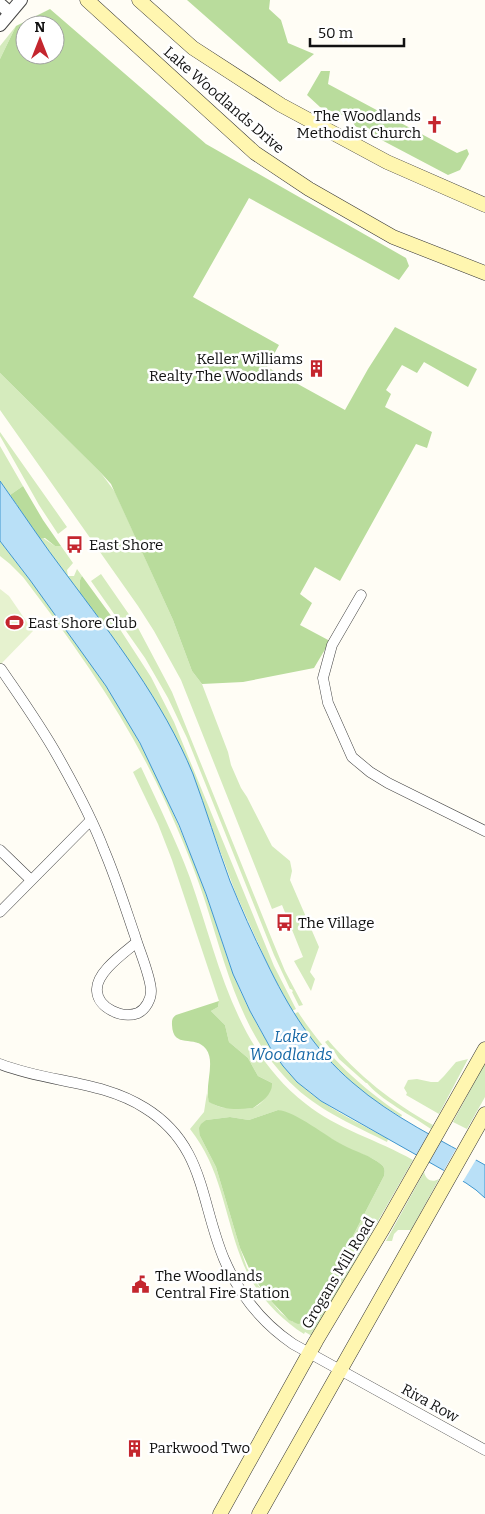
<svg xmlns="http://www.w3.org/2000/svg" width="485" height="1514" font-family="Bitter,serif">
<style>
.green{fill:#d5ebbd;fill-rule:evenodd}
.forest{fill:#b9dc9c;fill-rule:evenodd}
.pitch{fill:#e6f2cf}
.water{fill:#b9e0f7;stroke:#3f96cf}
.pier{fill:#fffdf5}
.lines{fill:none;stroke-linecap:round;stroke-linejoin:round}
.minor-casing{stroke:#444;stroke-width:11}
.tertiary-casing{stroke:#444;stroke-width:14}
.secondary-casing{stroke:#333;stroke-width:15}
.minor{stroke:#fff;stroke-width:10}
.tertiary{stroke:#fff;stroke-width:12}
.secondary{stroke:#fff6b0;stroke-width:14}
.labels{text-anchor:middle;stroke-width:5;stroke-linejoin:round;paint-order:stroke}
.street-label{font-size:15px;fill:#111;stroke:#fff}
.poi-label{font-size:15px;fill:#111;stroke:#fff;text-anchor:start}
.water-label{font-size:16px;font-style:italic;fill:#1768a6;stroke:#fff}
</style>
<rect width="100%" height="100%" fill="#fffdf5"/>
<path class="green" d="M16,26L0,59V46Z
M0,373L101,473L115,492L173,620L192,671L202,684L228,752L231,765L241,788L247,797L272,846L290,861L292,871L290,880L319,947L310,972L315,979L311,991L294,961L303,957L282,905L272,909L181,680L154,631L138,606L0,410Z
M0,432L67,527L58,534L39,505L0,436Z
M0,446L23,486L10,495L0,481Z
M43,538L55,546H61L73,563L67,570L68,576H74L77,569L82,576C78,581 81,587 79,592L40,539Z
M0,541C54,611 111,684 150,763C170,805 189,848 205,892C213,914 220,937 228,960C237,986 249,1011 263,1035C274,1053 285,1071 302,1086C326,1108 359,1123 388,1139L387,1142C356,1126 322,1112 296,1088C243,1040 227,970 206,904C195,870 181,836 166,803C128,720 78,649 23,577L10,564L0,556Z
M101,574L137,626L172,692L273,942L285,971L303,1005L299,1006L292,992L293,991L291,989H290L274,955L187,738L168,698L145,658L91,581Z
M112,617L151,677L174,722L274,966L296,1009L292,1011L272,974L236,894L186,758L166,720L104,625Z
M141,767C158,804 176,840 190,878C219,960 233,1047 306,1104C337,1129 378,1140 413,1160L312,1336L305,1332L304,1334C276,1316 252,1289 241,1258C224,1213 221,1168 190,1129L204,1112L207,1093L209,1101C217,1108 225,1108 236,1108C241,1108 247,1109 252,1108C263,1105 269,1093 272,1083L258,1076L248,1058L229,1042L225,1025L211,1011L218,1007L219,1001L172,860L158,824L133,772ZM278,1110C302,1118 321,1133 343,1146C356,1153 370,1155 382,1165C385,1168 385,1171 384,1176L312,1315L310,1318L293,1322L281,1313L270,1300L258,1285L247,1268L240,1248L216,1167L200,1136L206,1120L230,1117L249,1120Z
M298,1012C327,1056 359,1086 402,1115L401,1117C389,1109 376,1102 365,1093C336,1072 313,1044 294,1014Z
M328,1040C359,1076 391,1102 433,1125L431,1129C414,1117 378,1098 367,1083H366L339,1059L334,1051L333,1052L325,1042Z
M468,1059L439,1114L406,1095L407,1093L404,1088L408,1080L417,1079L431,1082H438L444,1076L456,1062Z
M485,1063V1097L467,1129L453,1122Z
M424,1172C426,1180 432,1183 439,1179L411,1230H398L394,1234L392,1241H386Z"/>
<path class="forest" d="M187,0H270L269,9L281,20L288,43L314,54L280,82Z
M50,9L206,144L406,258L409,266L399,280L249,198L193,297L279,345L267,367L345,410L368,369L395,327L477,369L468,387L424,362L417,373L402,365L386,390L391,394L385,407L432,432L427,448L416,444L340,581L315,567L300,594L312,603L300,625L330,641L314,668L243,682L202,684L192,671L173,620L111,484L101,473L0,373V59L16,26ZM25,25H55V55H25Z
M321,71H330L328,84L457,153L467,149L469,154L460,170L448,175L355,126L351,118L320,107L307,95Z
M23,486L43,520L61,546H55L45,538L40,539L10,495Z
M82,576L112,617L104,625L79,592C81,587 78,581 82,576Z
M219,1001L218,1007L211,1011L225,1025L229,1042L248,1058L258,1076L272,1083C273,1094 261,1103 253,1108C238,1110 222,1110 209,1102C204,1086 216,1062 206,1049C195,1034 173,1050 172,1025C172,1020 172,1018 176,1015Z
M278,1110C295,1111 327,1137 343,1145C356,1152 370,1155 382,1165C385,1168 385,1171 384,1176L312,1315L307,1321L303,1323L298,1324L289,1320L270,1300L253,1277L240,1248L216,1167L200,1136L199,1128L201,1124L206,1120L230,1117L249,1120Z"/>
<path class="pitch" d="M0,589L9,596L33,631L0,665Z"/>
<path class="water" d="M0,481C22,512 43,544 66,574C113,637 163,701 193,774C206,809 217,846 230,881C241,908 253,935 266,961C288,1007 314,1050 353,1083C392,1117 441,1140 485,1165V1198L476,1190L466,1183L321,1101L297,1082L283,1066L271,1049L250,1011L233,974L206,894L179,825L140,743L106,686L30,580L0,541Z"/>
<path class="pier" d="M457,1147L477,1158L462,1183L443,1172Z"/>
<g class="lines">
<defs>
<path id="minor" d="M361,595L332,645L323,678L328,703L352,757L370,772L388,783L485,831
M1,669C20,697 40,725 57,755C74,785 92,818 104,850C116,878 125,907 135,936C139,950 151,977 151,991C151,999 146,1009 138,1013C122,1019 98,1008 97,991C95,973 124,953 137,942
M0,850L31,880
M0,912L91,820
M0,1064C48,1083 101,1080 145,1108C205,1145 200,1202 224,1259C239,1294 262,1323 293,1344L485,1450"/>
<path id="tertiary" d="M0,4L10,13
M0,25L21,0"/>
<path id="secondary" d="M87,0L255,153L309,189L393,237L485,273
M139,0L193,48L281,105L387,162L485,205
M220,1514L316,1341L384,1227L485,1049
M259,1514L485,1114"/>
</defs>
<use href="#minor" class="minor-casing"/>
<use href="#tertiary" class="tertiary-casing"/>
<use href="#secondary" class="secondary-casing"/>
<use href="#minor" class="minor"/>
<use href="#tertiary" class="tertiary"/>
<use href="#secondary" class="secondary"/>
</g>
<defs>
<symbol id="church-bare" viewBox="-9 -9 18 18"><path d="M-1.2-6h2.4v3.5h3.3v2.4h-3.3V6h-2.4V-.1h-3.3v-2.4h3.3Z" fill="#c4262e" stroke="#fff" stroke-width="2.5" paint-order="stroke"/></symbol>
<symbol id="building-bare" viewBox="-9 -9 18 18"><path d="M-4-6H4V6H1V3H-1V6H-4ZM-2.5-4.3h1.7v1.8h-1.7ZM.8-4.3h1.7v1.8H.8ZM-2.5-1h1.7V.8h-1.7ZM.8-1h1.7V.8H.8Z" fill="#c4262e" stroke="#fff" stroke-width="2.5" paint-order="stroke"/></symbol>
<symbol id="bus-bare" viewBox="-9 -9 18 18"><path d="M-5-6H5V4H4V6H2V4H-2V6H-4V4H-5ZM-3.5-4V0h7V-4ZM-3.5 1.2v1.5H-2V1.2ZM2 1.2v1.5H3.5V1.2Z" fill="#c4262e" stroke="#fff" stroke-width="2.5" paint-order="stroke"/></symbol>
<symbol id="stadium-bare" viewBox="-9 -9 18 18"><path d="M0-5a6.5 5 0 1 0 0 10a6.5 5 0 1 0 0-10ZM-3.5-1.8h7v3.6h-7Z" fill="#c4262e" stroke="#fff" stroke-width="2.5" paint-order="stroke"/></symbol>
<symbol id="civic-bare" viewBox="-9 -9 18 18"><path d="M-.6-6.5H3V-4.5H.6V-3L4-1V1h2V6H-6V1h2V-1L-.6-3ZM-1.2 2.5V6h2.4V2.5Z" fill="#c4262e" stroke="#fff" stroke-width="2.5" paint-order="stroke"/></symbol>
</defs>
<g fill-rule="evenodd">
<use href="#church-bare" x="422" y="112" width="25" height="25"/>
<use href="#building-bare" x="304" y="356" width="25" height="25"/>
<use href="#bus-bare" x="62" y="532" width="25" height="25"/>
<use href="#stadium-bare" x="2" y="610" width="25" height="25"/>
<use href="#bus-bare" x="272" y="910" width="25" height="25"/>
<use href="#civic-bare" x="128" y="1272" width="25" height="25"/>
<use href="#building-bare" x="122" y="1436" width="25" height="25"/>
</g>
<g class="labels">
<g class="street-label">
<text transform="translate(224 100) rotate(41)" y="5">Lake Woodlands Drive</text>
<text transform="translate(338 1273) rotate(-59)" y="5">Grogans Mill Road</text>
<text transform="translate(430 1403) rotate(29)" y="5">Riva Row</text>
</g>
<g class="poi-label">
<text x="421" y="121" text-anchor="end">The Woodlands<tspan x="421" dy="17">Methodist Church</tspan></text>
<text x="303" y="364" text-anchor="end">Keller Williams<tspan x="303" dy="17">Realty The Woodlands</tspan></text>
<text x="89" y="550">East Shore</text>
<text x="28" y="628">East Shore Club</text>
<text x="298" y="928">The Village</text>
<text x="155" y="1281">The Woodlands<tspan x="155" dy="17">Central Fire Station</tspan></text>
<text x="149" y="1453">Parkwood Two</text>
</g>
<g class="water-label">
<text x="291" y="1042">Lake<tspan x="291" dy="18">Woodlands</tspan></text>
</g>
</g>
<g transform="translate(40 40)"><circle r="24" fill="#ffffff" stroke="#a0a0a0"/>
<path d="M0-4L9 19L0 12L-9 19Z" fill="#c4262e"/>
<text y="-8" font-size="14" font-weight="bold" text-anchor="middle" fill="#111111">N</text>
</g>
<path d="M310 38v8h94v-8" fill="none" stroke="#111111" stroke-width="2.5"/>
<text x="318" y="38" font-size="15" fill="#111111" stroke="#ffffff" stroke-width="4" paint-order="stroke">50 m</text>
</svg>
